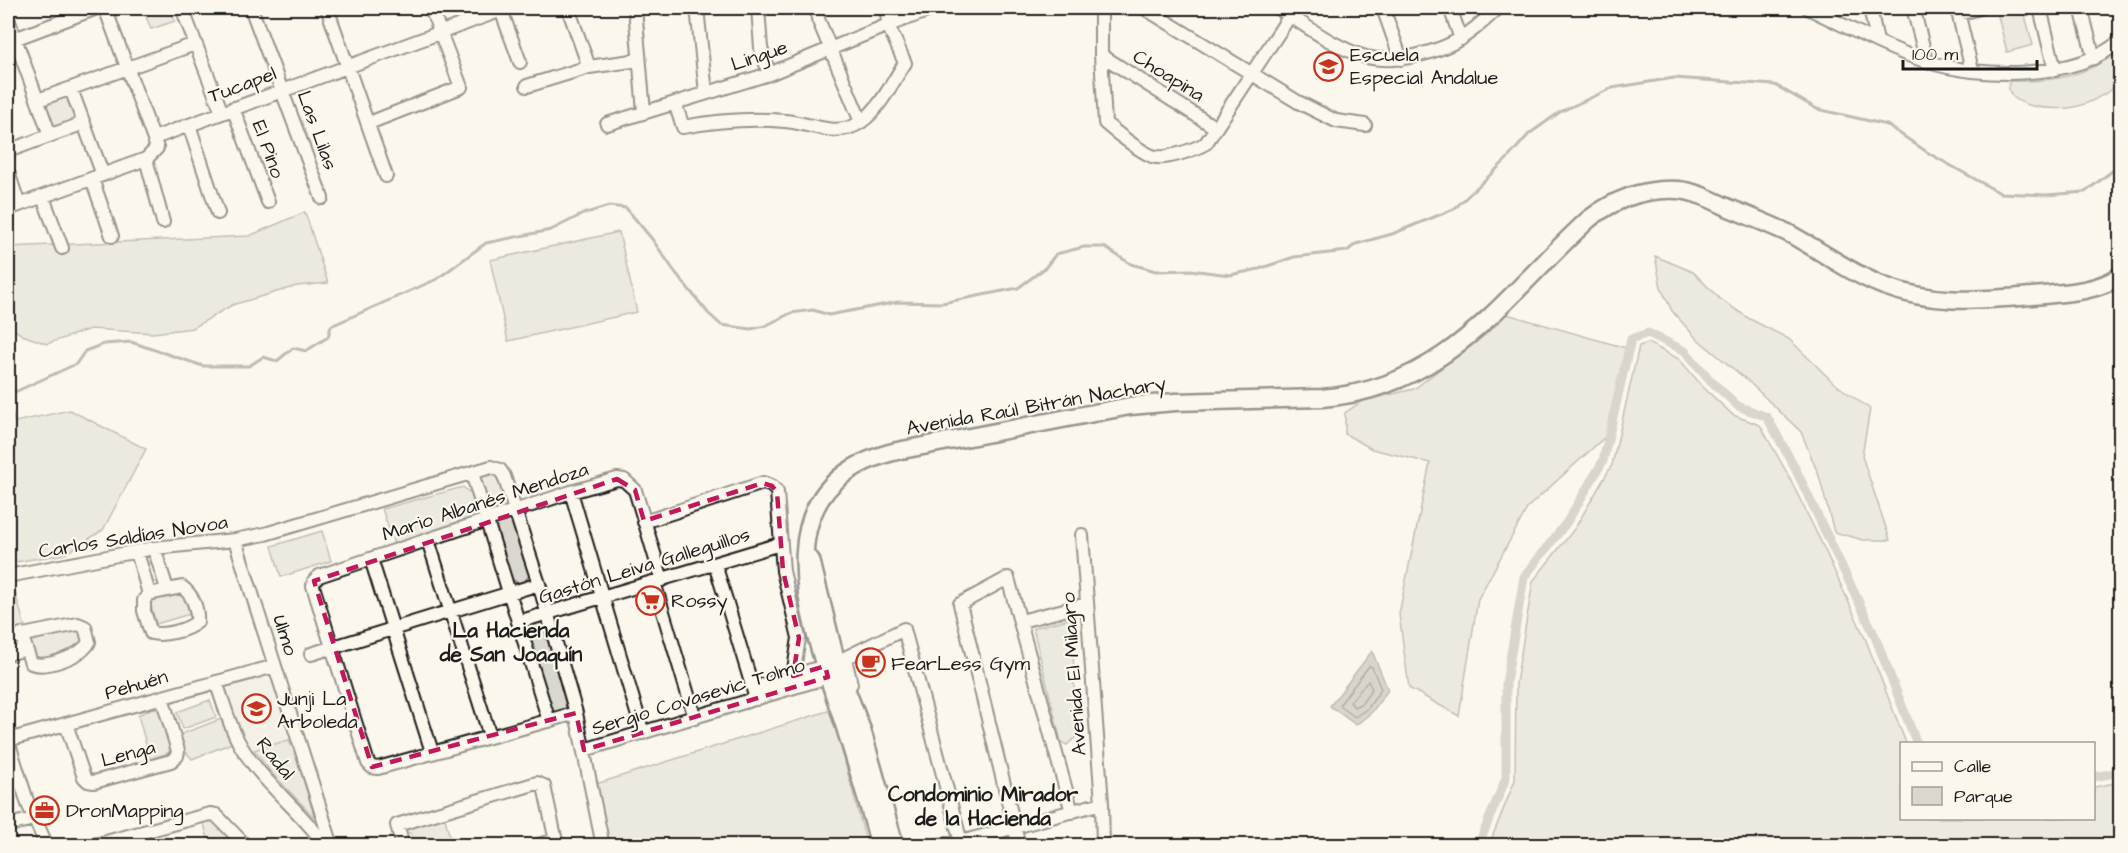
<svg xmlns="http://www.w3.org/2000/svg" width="2128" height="853" font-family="'Architects Daughter',sans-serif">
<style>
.built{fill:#eae6dc}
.green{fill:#dad7ce;stroke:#7b7a75;stroke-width:1.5}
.water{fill:#afaca5;stroke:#74726e;stroke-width:1.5}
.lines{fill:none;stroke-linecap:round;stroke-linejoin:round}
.shore{stroke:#575653;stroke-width:1.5}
.stream{stroke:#74726e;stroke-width:3}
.canal{stroke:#afaca5;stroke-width:9}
.minor-casing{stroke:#1c1c1c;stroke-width:16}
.major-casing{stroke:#1c1c1c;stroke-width:21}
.minor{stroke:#fbf7ec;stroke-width:12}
.major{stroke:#fbf7ec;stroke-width:16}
.marked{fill:none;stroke:#c2185b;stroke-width:4.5;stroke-dasharray:12 8;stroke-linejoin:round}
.labels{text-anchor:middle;stroke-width:4.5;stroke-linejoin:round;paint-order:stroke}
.poi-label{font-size:20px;fill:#1c1c1c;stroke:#fbf7ec;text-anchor:start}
.street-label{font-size:20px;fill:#1c1c1c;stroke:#fbf7ec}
.neighbourhood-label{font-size:21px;font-weight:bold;fill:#1c1c1c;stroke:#fbf7ec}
</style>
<rect width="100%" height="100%" fill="#fbf7ec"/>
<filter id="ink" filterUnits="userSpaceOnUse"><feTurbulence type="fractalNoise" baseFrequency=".0167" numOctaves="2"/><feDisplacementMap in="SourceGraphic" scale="12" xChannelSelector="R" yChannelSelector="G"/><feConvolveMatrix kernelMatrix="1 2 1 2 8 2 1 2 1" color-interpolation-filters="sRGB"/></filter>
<g filter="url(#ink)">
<path class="built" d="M264,677L272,683L289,740L254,750L247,740L244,741L226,691L231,687Z"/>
<path class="green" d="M148,8H170L175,21L151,29L143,9Z
M2017,8H2023L2033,45L2007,52L1997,12Z
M2120,50V83L2118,86C2104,94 2090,104 2074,107C2056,111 2003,109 2009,81C2050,82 2087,77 2120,50Z
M68,94L78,122L53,130L44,102Z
M305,212L328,283L297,286L232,305L193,328L153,333L90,329L47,344L22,335L8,325V247L249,236Z
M619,232L637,312L508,341L490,260Z
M1655,256L1693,272L1720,299L1750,319L1789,339L1834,383L1870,409L1862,456L1890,540H1863L1834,532L1819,476L1801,432L1747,380L1696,338L1672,311L1661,288Z
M1503,313L1626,348L1606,436L1528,507L1478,599L1459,716L1409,688L1399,614L1430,463L1372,449L1345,434V413L1362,401L1414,389L1466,349Z
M1648,343L1679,359L1704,388L1733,415L1760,425L1786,471L1824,548L1865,638L1906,743L1902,744V818H2094V787L2120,782V845H1489L1515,780L1516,683L1533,581L1575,528L1612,465L1639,346Z
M8,403L15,422L70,410L146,449L103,530L65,554L8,563Z
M492,472L497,474L507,503L504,509L494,512L488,508L480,480L483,475Z
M463,487L471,494L476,513L474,517L394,544L382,509Z
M508,517L514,522L530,575L524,582L519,584L511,579L495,526V523Z
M322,531L331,561L281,577L272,546Z
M13,585L25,627L8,631V586Z
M181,593L183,594L190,614L156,624L151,606L152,598Z
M1072,618L1076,737L1067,745L1061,742L1033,628Z
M538,621L543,624L545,630L566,705L565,709L562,712H554L550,708L527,629L529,623Z
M80,628L87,642L81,648L33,661L28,638Z
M210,700L216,717L183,729L177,712Z
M153,708L159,710L171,746L168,753L150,759L138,715Z
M831,710L867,845H609L596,784Z
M221,719L232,743L192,759L183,749L179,735Z
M289,740L291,746H293L315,818L269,770L254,750Z
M444,815L452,845H415L412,835L405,830L409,825Z
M211,819L214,820L238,845H210L203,821Z"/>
<path class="water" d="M1372,651L1388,690L1372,712L1356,725L1330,706Z"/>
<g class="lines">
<path class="shore" d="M1369,666L1372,667L1381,689L1368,708L1355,717L1341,707L1340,704Z
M1368,681L1372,689L1362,703L1354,707L1350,702Z"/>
<path class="stream" d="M8,393L17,391L76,364L85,351L104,344L131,342L203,366H249L263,357L277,361L293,348L306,351L328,337L331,326L437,279L486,243L551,230L583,214L609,206L626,208L652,239L675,272L708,313L721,325L751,329L765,326L791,313L813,310L829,315L898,302L942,303L1018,288L1045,268L1056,254L1084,247H1104L1131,264L1156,271L1190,270L1230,275L1259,269L1294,257L1347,251L1356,244L1392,234L1454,209L1506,160L1529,134L1560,112L1612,88L1674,78L1775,85L1817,109L1887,125L1930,154L2000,193L2046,195L2085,192L2120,165"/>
<path class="canal" d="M2094,777L2120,772
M1478,846L1506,778V683L1524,577L1567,522L1603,461L1631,339L1648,333L1685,351L1711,381L1738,406L1767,417L1794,466L1874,634L1917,744"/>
<defs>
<path id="minor" d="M182,8L222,113
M251,8L322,198
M327,8L386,176
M568,8L589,67
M635,8L644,112
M697,8L706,93
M758,8L761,48L769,74
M817,8L818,19L861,122
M1101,8V55L1105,123C1114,131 1141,152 1152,156C1164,161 1196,149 1206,143L1295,8
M1144,8L1298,102L1336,121L1365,125
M1278,8C1305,25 1335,48 1366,57C1395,64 1439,53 1463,37C1476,29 1487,18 1498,8
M1383,8L1401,59
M1450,8L1461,39
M1808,8C1846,26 1885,48 1925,61C1980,79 2075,80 2120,41
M1870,8L1877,41
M1913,8L1927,62
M1957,8L1972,70
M2040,8L2055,70
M2081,8L2094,58
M501,10L520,62
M1958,14L1980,8
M8,19L50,135
M9,41L97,8
M1101,55L1216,128
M527,86L589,67L639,60
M71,89L103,175
M38,100L195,44
M675,103L683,127C716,121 751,118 785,121C811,123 836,139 861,122C880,109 893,81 905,63L888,25L887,8
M233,108L268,202
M369,123L461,87L431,8
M607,124L769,74L888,25L936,8
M189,125L218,213
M154,138L507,8
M8,151L84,123
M146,159L163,222
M8,172L19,205
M92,179L112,236
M43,197L62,248
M8,209L146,159L157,148L105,8
M472,473L549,721
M571,492L643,733
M644,522L763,483L772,486L777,492L783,571L799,638L793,676
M1082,535L1102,803L1103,846
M235,540L332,846
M428,540L490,736
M154,548L167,589
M137,552L149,594
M371,559L432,752
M715,564L756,699
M8,576L154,548L235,540L265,534L491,467L500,470L504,476L539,584L576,713L603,846
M654,582L695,718
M182,587C193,595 198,609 197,622C186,631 164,636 151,633L144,611V600L149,594Z
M1021,621L1087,604
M518,622L780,544
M8,638L78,624L85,627L89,642C82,656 46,669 31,663L21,634
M8,654L26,649
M311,654L539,584
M216,682C223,701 228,721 237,739C258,780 299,808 326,846
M851,684L845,658L904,629L962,846
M753,688L825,666H833
M576,713L378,768L372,767L368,763L313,586L314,581L319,576L571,492L617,479L624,480L635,490L662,580
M66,724L84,777L88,781L94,782L171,761L177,756L178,751L162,697
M8,740L275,666
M8,741L28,804L47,846
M584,750L828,677L833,671
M8,825L34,819
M91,846L210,814L216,815L246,846
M403,846L397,825L537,783L544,786L557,846
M535,846L556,840
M933,846L961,842L1102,803
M1019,846L960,604L1008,578L1072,812"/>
<path id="major" d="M811,560L837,665L862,730L895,846
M880,846C867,800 854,754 839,709C807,614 760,484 897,451L1130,406L1175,402L1322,398C1448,388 1503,297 1589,219C1615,199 1644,188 1678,190C1695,191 1714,201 1729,208C1749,216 1769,224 1788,233C1820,250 1850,273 1884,286C1934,305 1980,300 2032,296C2061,293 2095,293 2120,276"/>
</defs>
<use href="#minor" class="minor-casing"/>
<use href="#major" class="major-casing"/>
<use href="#minor" class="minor"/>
<use href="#major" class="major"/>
</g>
</g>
<path d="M0 0H2128V853H0ZM617,479L635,490L644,521L763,483L772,486L777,492L783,571L799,638L793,676L825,666L828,677L584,750L576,713L372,767L314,581Z" fill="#fbf7ec" fill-opacity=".55" fill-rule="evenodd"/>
<path class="marked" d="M617,479L635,490L644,521L763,483L772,486L777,492L783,571L799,638L793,676L825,666L828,677L584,750L576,713L372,767L314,581Z"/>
<defs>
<symbol id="school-ring" viewBox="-11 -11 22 22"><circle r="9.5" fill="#fbf7ec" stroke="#c8321e" stroke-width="1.5"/><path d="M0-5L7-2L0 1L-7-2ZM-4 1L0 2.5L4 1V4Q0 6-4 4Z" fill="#c8321e"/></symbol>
<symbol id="supermarket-ring" viewBox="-11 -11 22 22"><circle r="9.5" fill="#fbf7ec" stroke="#c8321e" stroke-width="1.5"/><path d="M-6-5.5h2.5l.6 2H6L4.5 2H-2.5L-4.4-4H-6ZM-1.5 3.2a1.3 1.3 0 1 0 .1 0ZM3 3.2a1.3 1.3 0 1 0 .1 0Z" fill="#c8321e"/></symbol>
<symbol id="cafe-ring" viewBox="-11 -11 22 22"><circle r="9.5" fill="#fbf7ec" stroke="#c8321e" stroke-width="1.5"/><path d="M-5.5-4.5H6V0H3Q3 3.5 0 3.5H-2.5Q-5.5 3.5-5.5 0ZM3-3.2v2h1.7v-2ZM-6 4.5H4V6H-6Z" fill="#c8321e"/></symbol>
<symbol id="office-ring" viewBox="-11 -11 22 22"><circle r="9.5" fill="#fbf7ec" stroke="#c8321e" stroke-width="1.5"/><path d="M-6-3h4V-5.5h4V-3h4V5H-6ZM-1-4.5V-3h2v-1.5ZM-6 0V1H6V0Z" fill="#c8321e"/></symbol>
</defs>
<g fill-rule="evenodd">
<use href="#school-ring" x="1312" y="50" width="33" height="33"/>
<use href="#supermarket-ring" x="634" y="584" width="33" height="33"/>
<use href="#cafe-ring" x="854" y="646" width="33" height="33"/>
<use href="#school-ring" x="240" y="692" width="33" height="33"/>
<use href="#office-ring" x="28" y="794" width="33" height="33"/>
</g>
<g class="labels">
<g class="poi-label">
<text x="1350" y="61">Escuela<tspan x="1350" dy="23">Especial Andalue</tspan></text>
<text x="671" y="607">Rossy</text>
<text x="891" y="670">FearLess Gym</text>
<text x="277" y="705">Junji La<tspan x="277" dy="23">Arboleda</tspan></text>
<text x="66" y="817">DronMapping</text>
</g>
<g class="street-label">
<text transform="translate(759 55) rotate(-19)" y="7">Lingue</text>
<text transform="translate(1169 75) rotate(32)" y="7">Choapina</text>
<text transform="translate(242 84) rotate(-20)" y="7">Tucapel</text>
<text transform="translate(318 130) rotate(70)" y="7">Las Lilas</text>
<text transform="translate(269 149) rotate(70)" y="7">El Pino</text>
<text transform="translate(1036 405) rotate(-10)" y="7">Avenida Raúl Bitrán Nachary</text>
<text transform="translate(485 501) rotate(-18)" y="7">Mario Albanés Mendoza</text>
<text transform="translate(133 536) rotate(-9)" y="7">Carlos Saldías Novoa</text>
<text transform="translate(644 565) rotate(-17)" y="7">Gastón Leiva Galleguillos</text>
<text transform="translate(286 635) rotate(72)" y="7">Ulmo</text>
<text transform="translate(1073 674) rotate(-94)" y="7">Avenida El Milagro</text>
<text transform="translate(136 684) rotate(-16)" y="7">Pehuén</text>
<text transform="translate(698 696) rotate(-17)" y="7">Sergio Covasevic Tolmo</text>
<text transform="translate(128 753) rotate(-15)" y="7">Lenga</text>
<text transform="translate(276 758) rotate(51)" y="7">Radal</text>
</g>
<g class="neighbourhood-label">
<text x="511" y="637">La Hacienda<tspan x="511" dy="24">de San Joaquín</tspan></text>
<text x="983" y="801">Condominio Mirador<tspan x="983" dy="24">de la Hacienda</tspan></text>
</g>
</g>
<rect width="2128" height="853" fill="none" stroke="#fbf7ec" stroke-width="30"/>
<rect x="15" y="15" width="2098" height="823" fill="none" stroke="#1c1c1c" stroke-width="2" filter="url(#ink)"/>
<rect x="1900" y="742" width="195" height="78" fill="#fbf7ec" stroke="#a29f99" stroke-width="1.5"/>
<rect x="1912" y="762" width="30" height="9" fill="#fbf7ec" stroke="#a29f99" stroke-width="1.5"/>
<text x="1954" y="772" font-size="18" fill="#1c1c1c">Calle</text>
<rect x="1912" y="787" width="30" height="18" fill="#dad7ce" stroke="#a29f99" stroke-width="1.5"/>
<text x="1954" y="802" font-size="18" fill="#1c1c1c">Parque</text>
<path d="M1903 60v9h134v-9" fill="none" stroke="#1c1c1c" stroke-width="3"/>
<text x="1912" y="60" font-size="18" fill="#1c1c1c" stroke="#fbf7ec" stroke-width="4.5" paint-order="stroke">100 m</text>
</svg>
